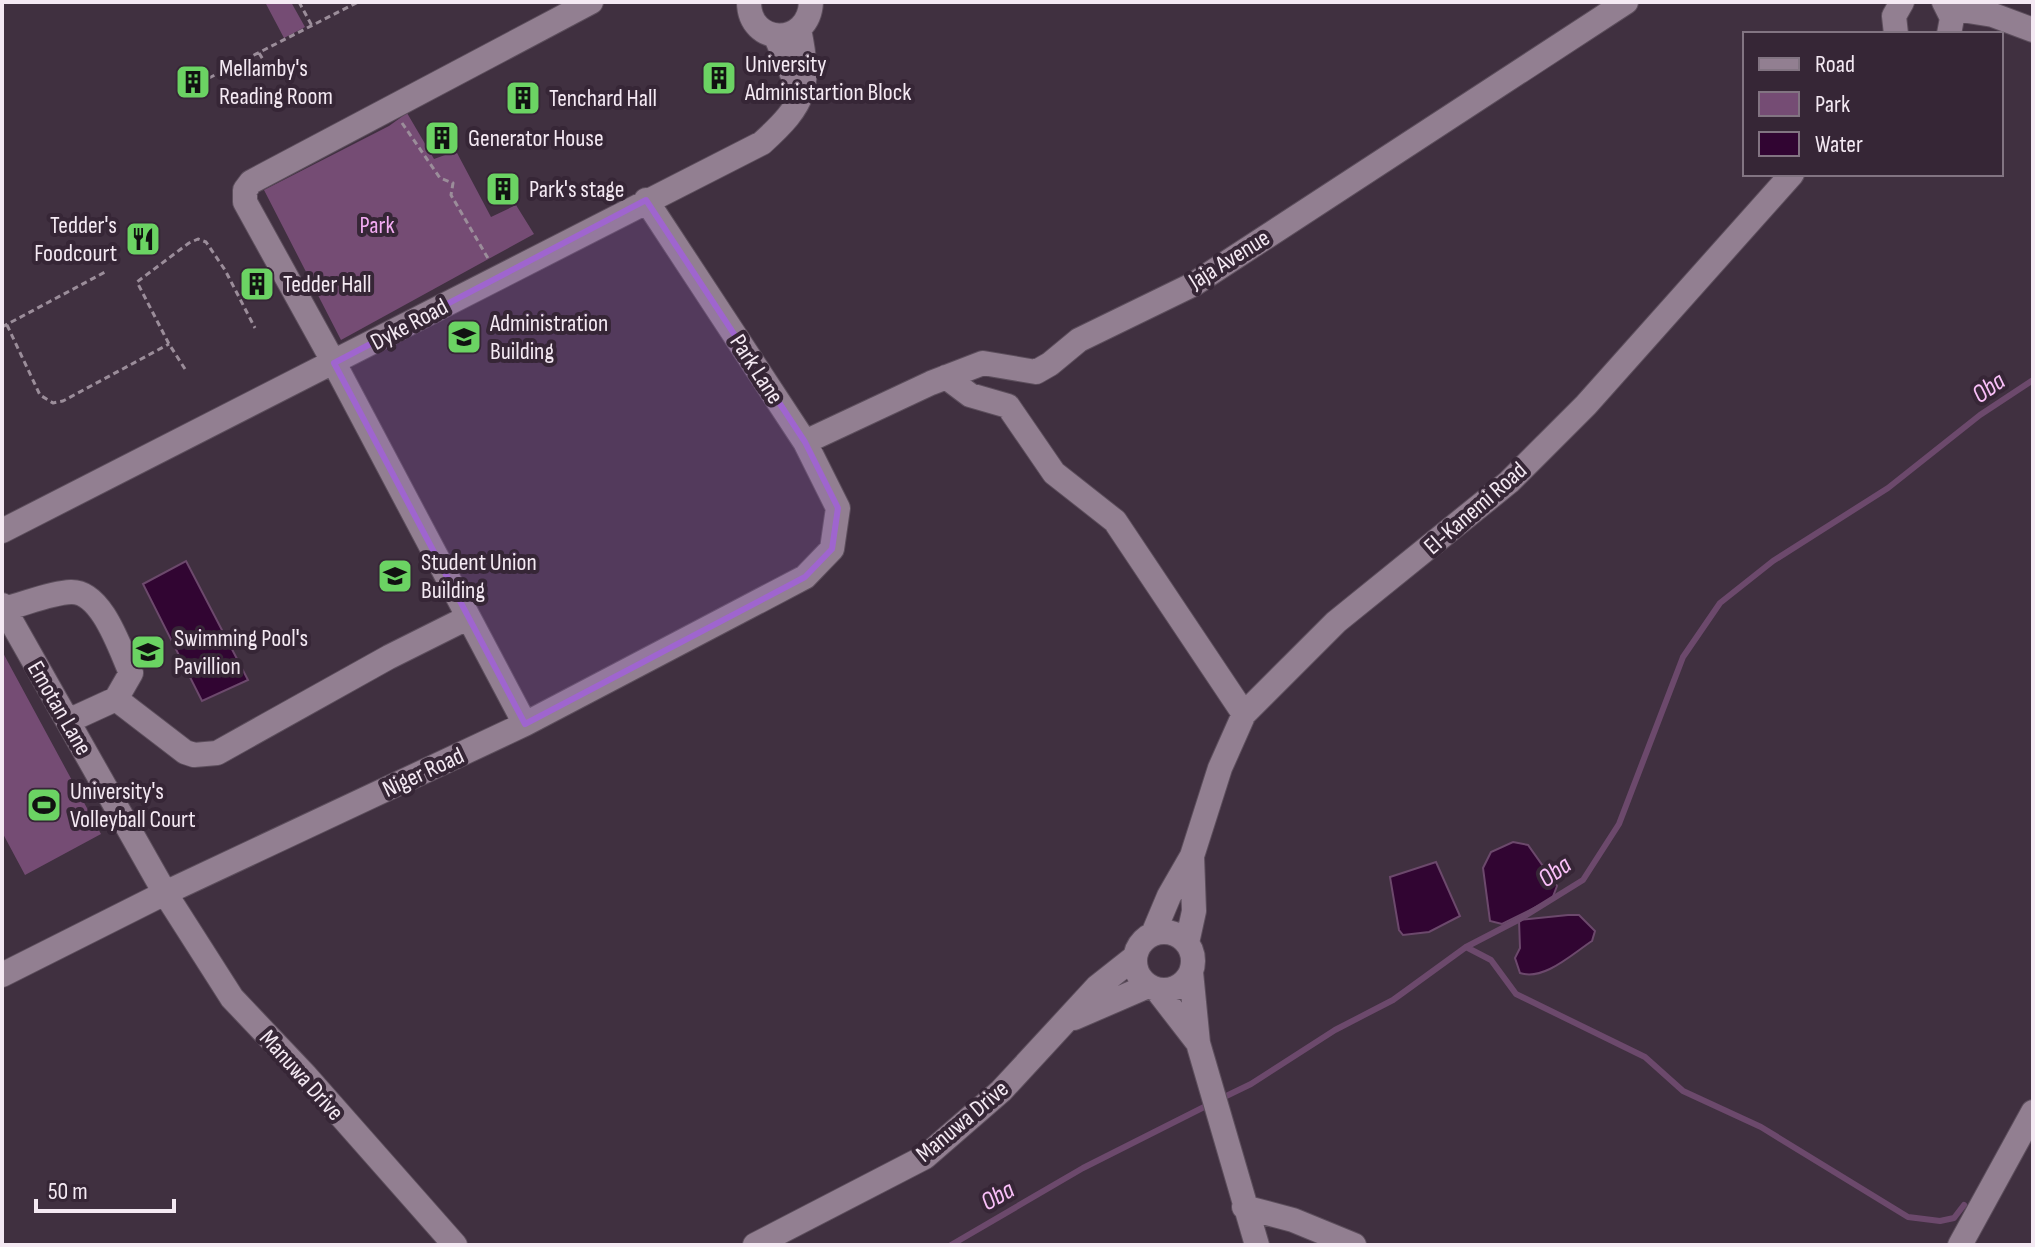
<svg xmlns="http://www.w3.org/2000/svg" width="2035" height="1247" font-family="'Sofia Sans Condensed',sans-serif">
<style>
.green{fill:#754c74}
.water{fill:#310532;stroke:#6c496c;stroke-width:2}
.lines{fill:none;stroke-linecap:round;stroke-linejoin:round}
.stream{stroke:#6c496c;stroke-width:6}
.minor-casing{stroke:#5c4e5c;stroke-width:26}
.path{stroke:#9b8d9a;stroke-width:3;stroke-dasharray:6 4;stroke-linecap:butt}
.minor{stroke:#927f91;stroke-width:24}
.marked{fill:#9f65cf;fill-opacity:0.2;stroke:#9f65cf;stroke-width:6;stroke-linejoin:round}
.labels{text-anchor:middle;stroke-width:8;stroke-linejoin:round;paint-order:stroke}
.poi-label{font-size:24px;fill:#f4e9f3;stroke:#362636;text-anchor:start}
.park-label{font-size:24px;fill:#f3acf3;stroke:#362636}
.street-label{font-size:24px;fill:#f4e9f3;stroke:#362636}
.water-label{font-size:26px;font-style:italic;fill:#fac0f9;stroke:#362636}
</style>
<rect width="100%" height="100%" fill="#403040"/>
<path class="green" d="M265,2H291L305,27L284,38Z
M407,113L434,159L456,151L491,217L516,205L534,234L341,340L264,190L389,126Z
M2,651L101,834L25,875L2,832Z"/>
<path class="water" d="M186,561L248,680L202,701L143,584Z
M1513,842L1528,845L1557,886L1552,899L1502,924L1490,921L1483,868L1491,852Z
M1436,862L1460,916L1429,932L1403,935L1399,930L1390,877Z
M1568,915H1579L1595,931L1592,941C1572,954 1544,981 1520,973L1515,958L1520,948L1519,920Z"/>
<g class="lines">
<path class="stream" d="M1466,947L1491,960L1516,994L1645,1057L1683,1091L1761,1127L1908,1217L1940,1221L1954,1218L1964,1205
M1220,1099L1251,1084L1335,1030L1393,1000L1466,947L1520,919L1583,880L1619,824L1683,657L1720,603L1773,561L1888,488L1980,415L2033,380
M951,1245L1083,1168L1210,1104"/>
<defs>
<path id="minor" d="M749,2C749,46 809,47 811,2
M1944,2L1952,18L1949,34
M1949,8L1993,15L2033,30
M1896,34L1894,16L1902,2
M775,35L801,95
M946,377L970,395L1008,406L1054,473L1115,521L1244,714
M805,442L931,383L983,363L1036,372L1050,364L1079,340L1194,284L1626,2
M2,531L762,143C806,103 811,88 799,29
M2,605L165,893L232,998L305,1075L455,1245
M4,609C25,604 49,593 71,592C102,591 120,649 131,673L116,699L68,721
M116,699L185,752L194,755L217,753L389,657L467,618
M525,724L334,363L245,202V190L251,182L591,2
M1135 961a29 29 0 1 1 58 0a29 29 0 1 1-58 0Z
M1153,934L1169,896L1192,856L1220,768L1244,714L1336,622L1509,482L1586,405L1792,174
M1187,943L1194,911L1192,856
M1191,972L1198,1043L1257,1245
M2,975L165,893L525,724L805,577L832,549L838,508L805,442L646,200
M1157,990L1198,1043
M1074,1018L1148,986
M1244,1207L1293,1220L1354,1245
M755,1245L925,1157L1001,1091L1097,987L1135,957
M1960,1245L2033,1112"/>
</defs>
<use href="#minor" class="minor-casing"/>
<path class="path" d="M299,2L312,26
M259,53L269,69
M209,78L358,2
M402,123L440,178L453,183L451,195L489,260
M7,325L40,395L53,403L63,401L169,344
M2,327L107,271
M185,369L169,344L137,282L189,243L198,239L206,242L225,270L255,328"/>
<use href="#minor" class="minor"/>
</g>
<path class="marked" d="M646,200L805,442L838,508L832,549L805,577L525,724L334,363Z"/>
<defs>
<symbol id="building-square" viewBox="-11 -11 22 22"><rect x="-9" y="-9" width="18" height="18" rx="4" fill="#6bd363" stroke="#362636"/><path d="M-4-6H4V6H1V3H-1V6H-4ZM-2.5-4.3h1.7v1.8h-1.7ZM.8-4.3h1.7v1.8H.8ZM-2.5-1h1.7V.8h-1.7ZM.8-1h1.7V.8H.8Z" fill="#111"/></symbol>
<symbol id="restaurant-square" viewBox="-11 -11 22 22"><rect x="-9" y="-9" width="18" height="18" rx="4" fill="#6bd363" stroke="#362636"/><path d="M-5-6h1v4h1v-4h1v4h1v-4h1v5L-1.5 .5V6h-2V.5L-5-1ZM5-6V6H3V1.5H1.5Q1.5-4 5-6Z" fill="#111"/></symbol>
<symbol id="university-square" viewBox="-11 -11 22 22"><rect x="-9" y="-9" width="18" height="18" rx="4" fill="#6bd363" stroke="#362636"/><path d="M0-5L7-2L0 1L-7-2ZM-4 1L0 2.5L4 1V4Q0 6-4 4Z" fill="#111"/></symbol>
<symbol id="stadium-square" viewBox="-11 -11 22 22"><rect x="-9" y="-9" width="18" height="18" rx="4" fill="#6bd363" stroke="#362636"/><path d="M0-5a6.5 5 0 1 0 0 10a6.5 5 0 1 0 0-10ZM-3.5-1.8h7v3.6h-7Z" fill="#111"/></symbol>
</defs>
<g fill-rule="evenodd">
<use href="#building-square" x="699" y="58" width="40" height="40"/>
<use href="#building-square" x="173" y="62" width="40" height="40"/>
<use href="#building-square" x="503" y="78" width="40" height="40"/>
<use href="#building-square" x="422" y="118" width="40" height="40"/>
<use href="#building-square" x="483" y="169" width="40" height="40"/>
<use href="#restaurant-square" x="123" y="219" width="40" height="40"/>
<use href="#building-square" x="237" y="264" width="40" height="40"/>
<use href="#university-square" x="444" y="317" width="40" height="40"/>
<use href="#university-square" x="375" y="556" width="40" height="40"/>
<use href="#university-square" x="128" y="632" width="40" height="40"/>
<use href="#stadium-square" x="24" y="785" width="40" height="40"/>
</g>
<g class="labels">
<g class="poi-label">
<text x="745" y="72">University<tspan x="745" dy="28">Administartion Block</tspan></text>
<text x="219" y="76">Mellamby's<tspan x="219" dy="28">Reading Room</tspan></text>
<text x="549" y="106">Tenchard Hall</text>
<text x="468" y="146">Generator House</text>
<text x="529" y="197">Park's stage</text>
<text x="117" y="233" text-anchor="end">Tedder's<tspan x="117" dy="28">Foodcourt</tspan></text>
<text x="283" y="292">Tedder Hall</text>
<text x="490" y="331">Administration<tspan x="490" dy="28">Building</tspan></text>
<text x="421" y="570">Student Union<tspan x="421" dy="28">Building</tspan></text>
<text x="174" y="646">Swimming Pool's<tspan x="174" dy="28">Pavillion</tspan></text>
<text x="70" y="799">University's<tspan x="70" dy="28">Volleyball Court</tspan></text>
</g>
<g class="park-label">
<text x="377" y="233">Park</text>
</g>
<g class="street-label">
<text transform="translate(1229 259) rotate(-32)" y="8">Jaja Avenue</text>
<text transform="translate(409 324) rotate(-28)" y="8">Dyke Road</text>
<text transform="translate(757 369) rotate(57)" y="8">Park Lane</text>
<text transform="translate(1475 508) rotate(-41)" y="8">El-Kanemi Road</text>
<text transform="translate(60 708) rotate(60)" y="8">Emotan Lane</text>
<text transform="translate(423 772) rotate(-25)" y="8">Niger Road</text>
<text transform="translate(302 1075) rotate(48)" y="8">Manuwa Drive</text>
<text transform="translate(962 1121) rotate(-40)" y="8">Manuwa Drive</text>
</g>
<g class="water-label">
<text transform="translate(1988 387) rotate(-35)" y="9">Oba</text>
<text transform="translate(1554 871) rotate(-37)" y="9">Oba</text>
<text transform="translate(997 1195) rotate(-30)" y="9">Oba</text>
</g>
</g>
<rect width="2035" height="1247" fill="none" stroke="#f4e9f3" stroke-width="8"/>
<rect x="1743" y="32" width="260" height="144" fill="#362636" stroke="#827482" stroke-width="2"/>
<rect x="1759" y="58" width="40" height="12" fill="#927f91" stroke="#827482" stroke-width="2"/>
<text x="1815" y="72" font-size="24" fill="#f4e9f3">Road</text>
<rect x="1759" y="92" width="40" height="24" fill="#754c74" stroke="#827482" stroke-width="2"/>
<text x="1815" y="112" font-size="24" fill="#f4e9f3">Park</text>
<rect x="1759" y="132" width="40" height="24" fill="#310532" stroke="#827482" stroke-width="2"/>
<text x="1815" y="152" font-size="24" fill="#f4e9f3">Water</text>
<path d="M36 1199v12h138v-12" fill="none" stroke="#f4e9f3" stroke-width="4"/>
<text x="48" y="1199" font-size="24" fill="#f4e9f3" stroke="#362636" stroke-width="6" paint-order="stroke">50 m</text>
</svg>
